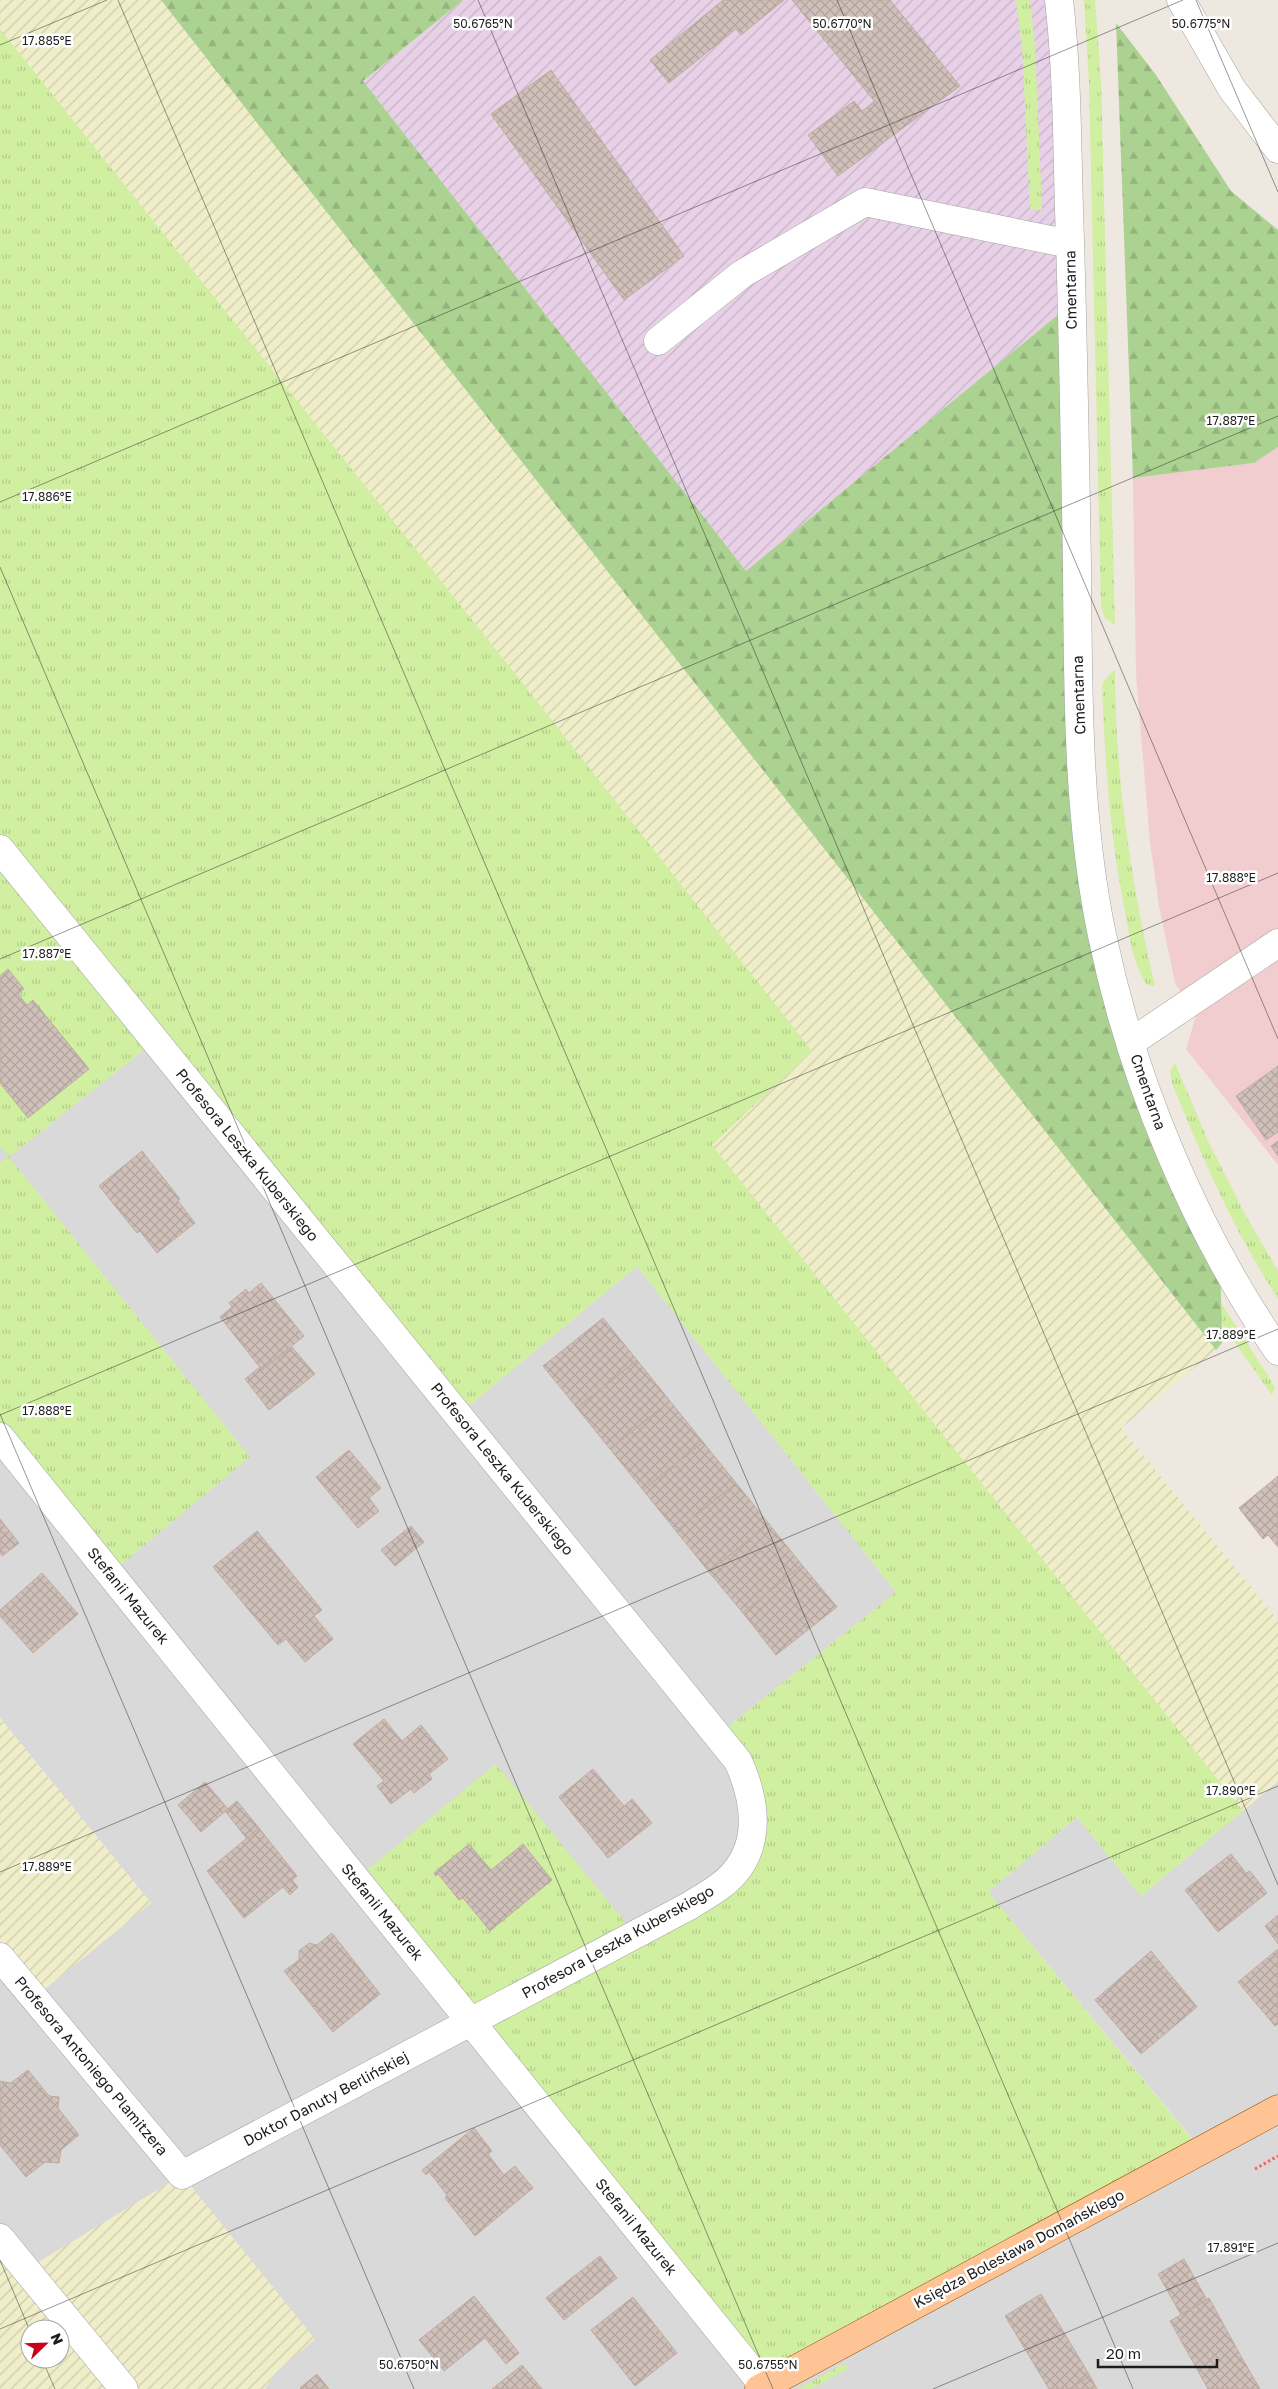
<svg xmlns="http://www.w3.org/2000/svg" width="1278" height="2389" font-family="'Golos Text',sans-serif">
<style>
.residential{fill:#dad9d9}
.commercial{fill:#f2cdd0}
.industrial{fill:url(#industrial-furrows)}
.farmland{fill:url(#farmland-furrows);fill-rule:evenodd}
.grass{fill:url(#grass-tufts)}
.forest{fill:url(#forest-firs)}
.building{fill:url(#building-cross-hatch);stroke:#c1aca1}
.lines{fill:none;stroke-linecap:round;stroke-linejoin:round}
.minor-casing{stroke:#a3a3a3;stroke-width:29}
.major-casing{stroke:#945100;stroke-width:29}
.path{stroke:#ff6164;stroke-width:3;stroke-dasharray:2.5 2.5;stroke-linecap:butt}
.minor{stroke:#fff;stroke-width:28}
.major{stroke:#ffc495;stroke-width:28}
.ticks{fill:none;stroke:#1c1c1c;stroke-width:1;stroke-opacity:0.45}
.labels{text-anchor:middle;stroke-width:5;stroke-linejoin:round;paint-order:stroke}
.street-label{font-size:15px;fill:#1c1c1c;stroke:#fff}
.ticks-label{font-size:12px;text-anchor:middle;fill:#1c1c1c;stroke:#fff;stroke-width:5;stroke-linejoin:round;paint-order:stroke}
</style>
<defs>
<pattern id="industrial-furrows" width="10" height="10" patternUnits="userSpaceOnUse" patternTransform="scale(1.25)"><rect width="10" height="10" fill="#e8d1e7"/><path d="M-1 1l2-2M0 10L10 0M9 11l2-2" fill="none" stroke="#c6b3c6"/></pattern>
<pattern id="farmland-furrows" width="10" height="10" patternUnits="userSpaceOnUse" patternTransform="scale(1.25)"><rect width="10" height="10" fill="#f0eec9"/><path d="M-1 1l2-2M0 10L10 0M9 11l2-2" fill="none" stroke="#cdccac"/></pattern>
<pattern id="grass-tufts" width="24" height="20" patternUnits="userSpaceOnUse" patternTransform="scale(1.25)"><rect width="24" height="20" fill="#d0efa0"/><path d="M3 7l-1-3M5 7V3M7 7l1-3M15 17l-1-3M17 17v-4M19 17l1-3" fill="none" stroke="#b2cc89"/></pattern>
<pattern id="forest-firs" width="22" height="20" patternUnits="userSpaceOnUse" patternTransform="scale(1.25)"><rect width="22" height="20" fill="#acd291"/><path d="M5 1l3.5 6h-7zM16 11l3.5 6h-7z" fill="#93b47c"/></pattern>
<pattern id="building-cross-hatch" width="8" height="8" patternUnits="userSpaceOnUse" patternTransform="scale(1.25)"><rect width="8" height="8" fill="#cfc0b9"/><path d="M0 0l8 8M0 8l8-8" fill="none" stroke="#b1a49e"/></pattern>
</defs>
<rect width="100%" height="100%" fill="#efe8e0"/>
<path class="residential" d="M155,1041L458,1415L637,1266L896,1592L718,1735L723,1741L750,1847L635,1934L356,1879L1202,2150L988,1892L1077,1817L1141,1896L1278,1781V2389H265L274,2374L315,2339L27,2269L0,2238V1957L151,1903L0,1718V1437L9,1157L0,1164V1146L9,1156Z"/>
<path class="commercial" d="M1278,447V1165L1186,1049L1196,1016L1175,983L1159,906L1150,842L1136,674L1133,478L1254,463Z"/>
<path class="industrial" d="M463,0H1059L1071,304L746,571L363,81Z"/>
<path class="farmland" d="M0,0H161L1216,1350L1121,1428L1278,1620V1781L1243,1811L712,1145L812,1051L521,681L0,29Z
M0,1718L151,1903L34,1998L0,1957Z
M182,2175L315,2339L274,2374L265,2389H0V2238L27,2269ZM30,2329H60V2359H30Z"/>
<path class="grass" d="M1016,0H1030V3L1035,46L1042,210H1030L1022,46Z
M1084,0H1095L1101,81L1115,625L1105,618L1101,606L1089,82Z
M0,29L521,681L812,1051L712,1145L1243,1811L1141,1896L1077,1817L988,1892L1202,2151L764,2386L356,1879L496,1764L635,1934L720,1886L754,1827L718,1735L896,1592L637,1266L458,1415L155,1041L9,1157L250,1457L110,1574L0,1437V1164L8,1156L0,1146Z
M1115,669C1115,777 1131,882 1155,987L1146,984C1133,963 1130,940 1126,916C1110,839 1105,763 1102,685L1108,676Z
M1175,1063L1208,1141L1246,1216L1278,1271V1299C1234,1231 1202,1158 1172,1083L1170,1071Z
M1209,1284L1275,1387L1272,1395L1200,1293Z
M844,2364L850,2368L811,2389H798Z"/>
<path class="forest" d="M161,0H463L363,81L746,571L1071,304L1102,935L1220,1255L1222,1343L1216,1350Z
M1116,23L1156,75L1231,191L1278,230V447L1254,463L1133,478Z"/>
<path class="building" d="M723,0H784L741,35L736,29L669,83L650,60Z
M792,0H890L960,86L838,176L808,135L854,101L862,111L875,102Z
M551,70L684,256L624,300L491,114Z
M8,969L24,989L18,994L27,1005L33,1000L89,1069L28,1118L0,1083V976Z
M1278,1066V1132L1266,1140L1236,1096Z
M1278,1141V1156L1271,1146Z
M142,1151L180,1199L178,1201L195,1223L157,1253L140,1231L137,1233L99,1186Z
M261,1283L304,1336L262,1370L220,1317L232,1307L229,1303L246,1289L249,1293Z
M603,1318L637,1360L577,1408L543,1366Z
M292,1347L315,1374L269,1410L245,1379L260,1367L262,1370Z
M637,1360L670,1401L610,1449L577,1408Z
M670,1401L703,1442L643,1490L610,1449Z
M703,1442L736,1483L676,1531L643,1490Z
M349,1450L381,1488L369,1498L379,1511L358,1528L316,1477Z
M1278,1476V1547L1268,1535L1263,1539L1239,1508Z
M736,1483L769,1524L709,1572L676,1531Z
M0,1519L19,1543L2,1556L0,1553Z
M769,1524L802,1565L743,1613L709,1572Z
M411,1526L424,1542L395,1566L381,1550Z
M257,1531L322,1610L314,1616L333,1639L305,1662L286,1639L278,1645L213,1567Z
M802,1565L837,1607L776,1655L743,1613Z
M42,1573L78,1614L33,1653L0,1616V1610Z
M384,1719L402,1741L421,1725L448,1759L429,1774L432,1779L414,1793L411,1789L391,1804L377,1786L384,1781L353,1744Z
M593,1769L624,1806L632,1799L652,1823L608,1858L559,1797Z
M205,1782L228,1809L201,1832L178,1805Z
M237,1801L259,1828L247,1839L225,1811Z
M259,1828L297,1876L292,1880L298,1887L290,1895L283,1887L244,1918L207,1871Z
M469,1844L491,1870L523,1844L552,1880L490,1931L463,1898L459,1900L438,1874L436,1876L434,1873Z
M1231,1854L1246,1873L1250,1871L1267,1893L1218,1932L1185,1890Z
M1278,1915V1944L1265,1926Z
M332,1933L380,1994L333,2032L284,1971L299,1960V1951L309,1943L317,1945Z
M1278,1949V2024L1275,2026L1238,1982Z
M1151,1951L1197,2007L1141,2054L1095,2000Z
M28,2070L49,2096L59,2097L58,2108L79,2135L61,2150L59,2163L45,2162L26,2177L0,2145V2081L11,2083Z
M474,2128L492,2151L488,2154L504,2175L515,2166L533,2188L475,2236L445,2198L447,2195L429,2172L426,2175L422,2170Z
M600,2256L617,2278L564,2320L546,2298Z
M1184,2259L1207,2300L1181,2315L1158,2274Z
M1041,2294L1090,2376L1069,2389H1049L1005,2316Z
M474,2296L519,2353L506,2364L485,2338L444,2371L419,2340Z
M633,2297L677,2353L635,2386L591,2330Z
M1209,2298L1242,2358L1260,2389H1208L1170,2321Z
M522,2365L542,2389H492Z
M317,2374L329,2389H301L300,2388Z
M1090,2376L1097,2389H1069Z"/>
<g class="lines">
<defs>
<path id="minor" d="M1059,0C1067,69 1067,140 1069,209C1073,328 1075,447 1077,566C1078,687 1077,816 1102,935C1132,1080 1194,1229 1278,1351
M1181,0L1232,89L1278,149
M658,341L742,274L865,202L1070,244
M0,849L738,1761C758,1805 763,1855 719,1887C709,1894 699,1900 689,1906L182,2175L0,1957
M1130,1043L1278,943
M0,1437L764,2386
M0,2238L124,2389"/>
<path id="major" d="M759,2389L1278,2109"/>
</defs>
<use href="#minor" class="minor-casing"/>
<use href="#major" class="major-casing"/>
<path class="path" d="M1255,2169L1278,2156"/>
<use href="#minor" class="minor"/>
<use href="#major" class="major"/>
</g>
<path class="ticks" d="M118,0L1133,2389M478,0L1278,1885M837,0L1278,1039M1196,0L1278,192M0,45L107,0M0,502L1183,0M0,567L773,2389M0,959L1278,416M0,1414L414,2389M0,1415L1278,873M0,1872L1278,1329M0,2260L30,2331M0,2329L1278,1786M42,2359L55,2389M933,2389L1278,2243"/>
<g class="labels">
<g class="street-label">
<text transform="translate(1071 290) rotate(-91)" y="5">Cmentarna</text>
<text transform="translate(1079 695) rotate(-92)" y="5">Cmentarna</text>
<text transform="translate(1148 1092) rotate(71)" y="5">Cmentarna</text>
<text transform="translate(247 1155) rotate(51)" y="5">Profesora Leszka Kuberskiego</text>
<text transform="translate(502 1469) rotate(51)" y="5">Profesora Leszka Kuberskiego</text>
<text transform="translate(128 1596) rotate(51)" y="5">Stefanii Mazurek</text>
<text transform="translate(382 1912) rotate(51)" y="5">Stefanii Mazurek</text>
<text transform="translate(618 1942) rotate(-29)" y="5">Profesora Leszka Kuberskiego</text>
<text transform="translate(91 2066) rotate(50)" y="5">Profesora Antoniego Plamitzera</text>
<text transform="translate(326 2099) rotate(-28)" y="5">Doktor Danuty Berlińskiej</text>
<text transform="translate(636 2227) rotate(51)" y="5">Stefanii Mazurek</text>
<text transform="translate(1019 2249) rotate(-28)" y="5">Księdza Bolesława Domańskiego</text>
</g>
</g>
<g class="ticks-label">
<text x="483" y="28">50.6765°N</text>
<text x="842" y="28">50.6770°N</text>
<text x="1201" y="28">50.6775°N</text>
<text x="47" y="45">17.885°E</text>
<text x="1231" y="425">17.887°E</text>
<text x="47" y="501">17.886°E</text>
<text x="1231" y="882">17.888°E</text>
<text x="47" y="958">17.887°E</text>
<text x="1231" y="1339">17.889°E</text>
<text x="47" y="1415">17.888°E</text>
<text x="1231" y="1795">17.890°E</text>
<text x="47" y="1871">17.889°E</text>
<text x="1231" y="2252">17.891°E</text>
<text x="409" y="2369">50.6750°N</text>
<text x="768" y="2369">50.6755°N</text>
</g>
<g transform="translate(45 2344) rotate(67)"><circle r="24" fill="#ffffff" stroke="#a4a4a4"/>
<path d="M0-4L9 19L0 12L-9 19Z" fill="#c80019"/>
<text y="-8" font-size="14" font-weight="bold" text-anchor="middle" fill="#1c1c1c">N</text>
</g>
<path d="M1098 2359v8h119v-8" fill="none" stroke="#1c1c1c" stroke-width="2.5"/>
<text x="1106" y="2359" font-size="15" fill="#1c1c1c" stroke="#ffffff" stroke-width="4" paint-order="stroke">20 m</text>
</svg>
